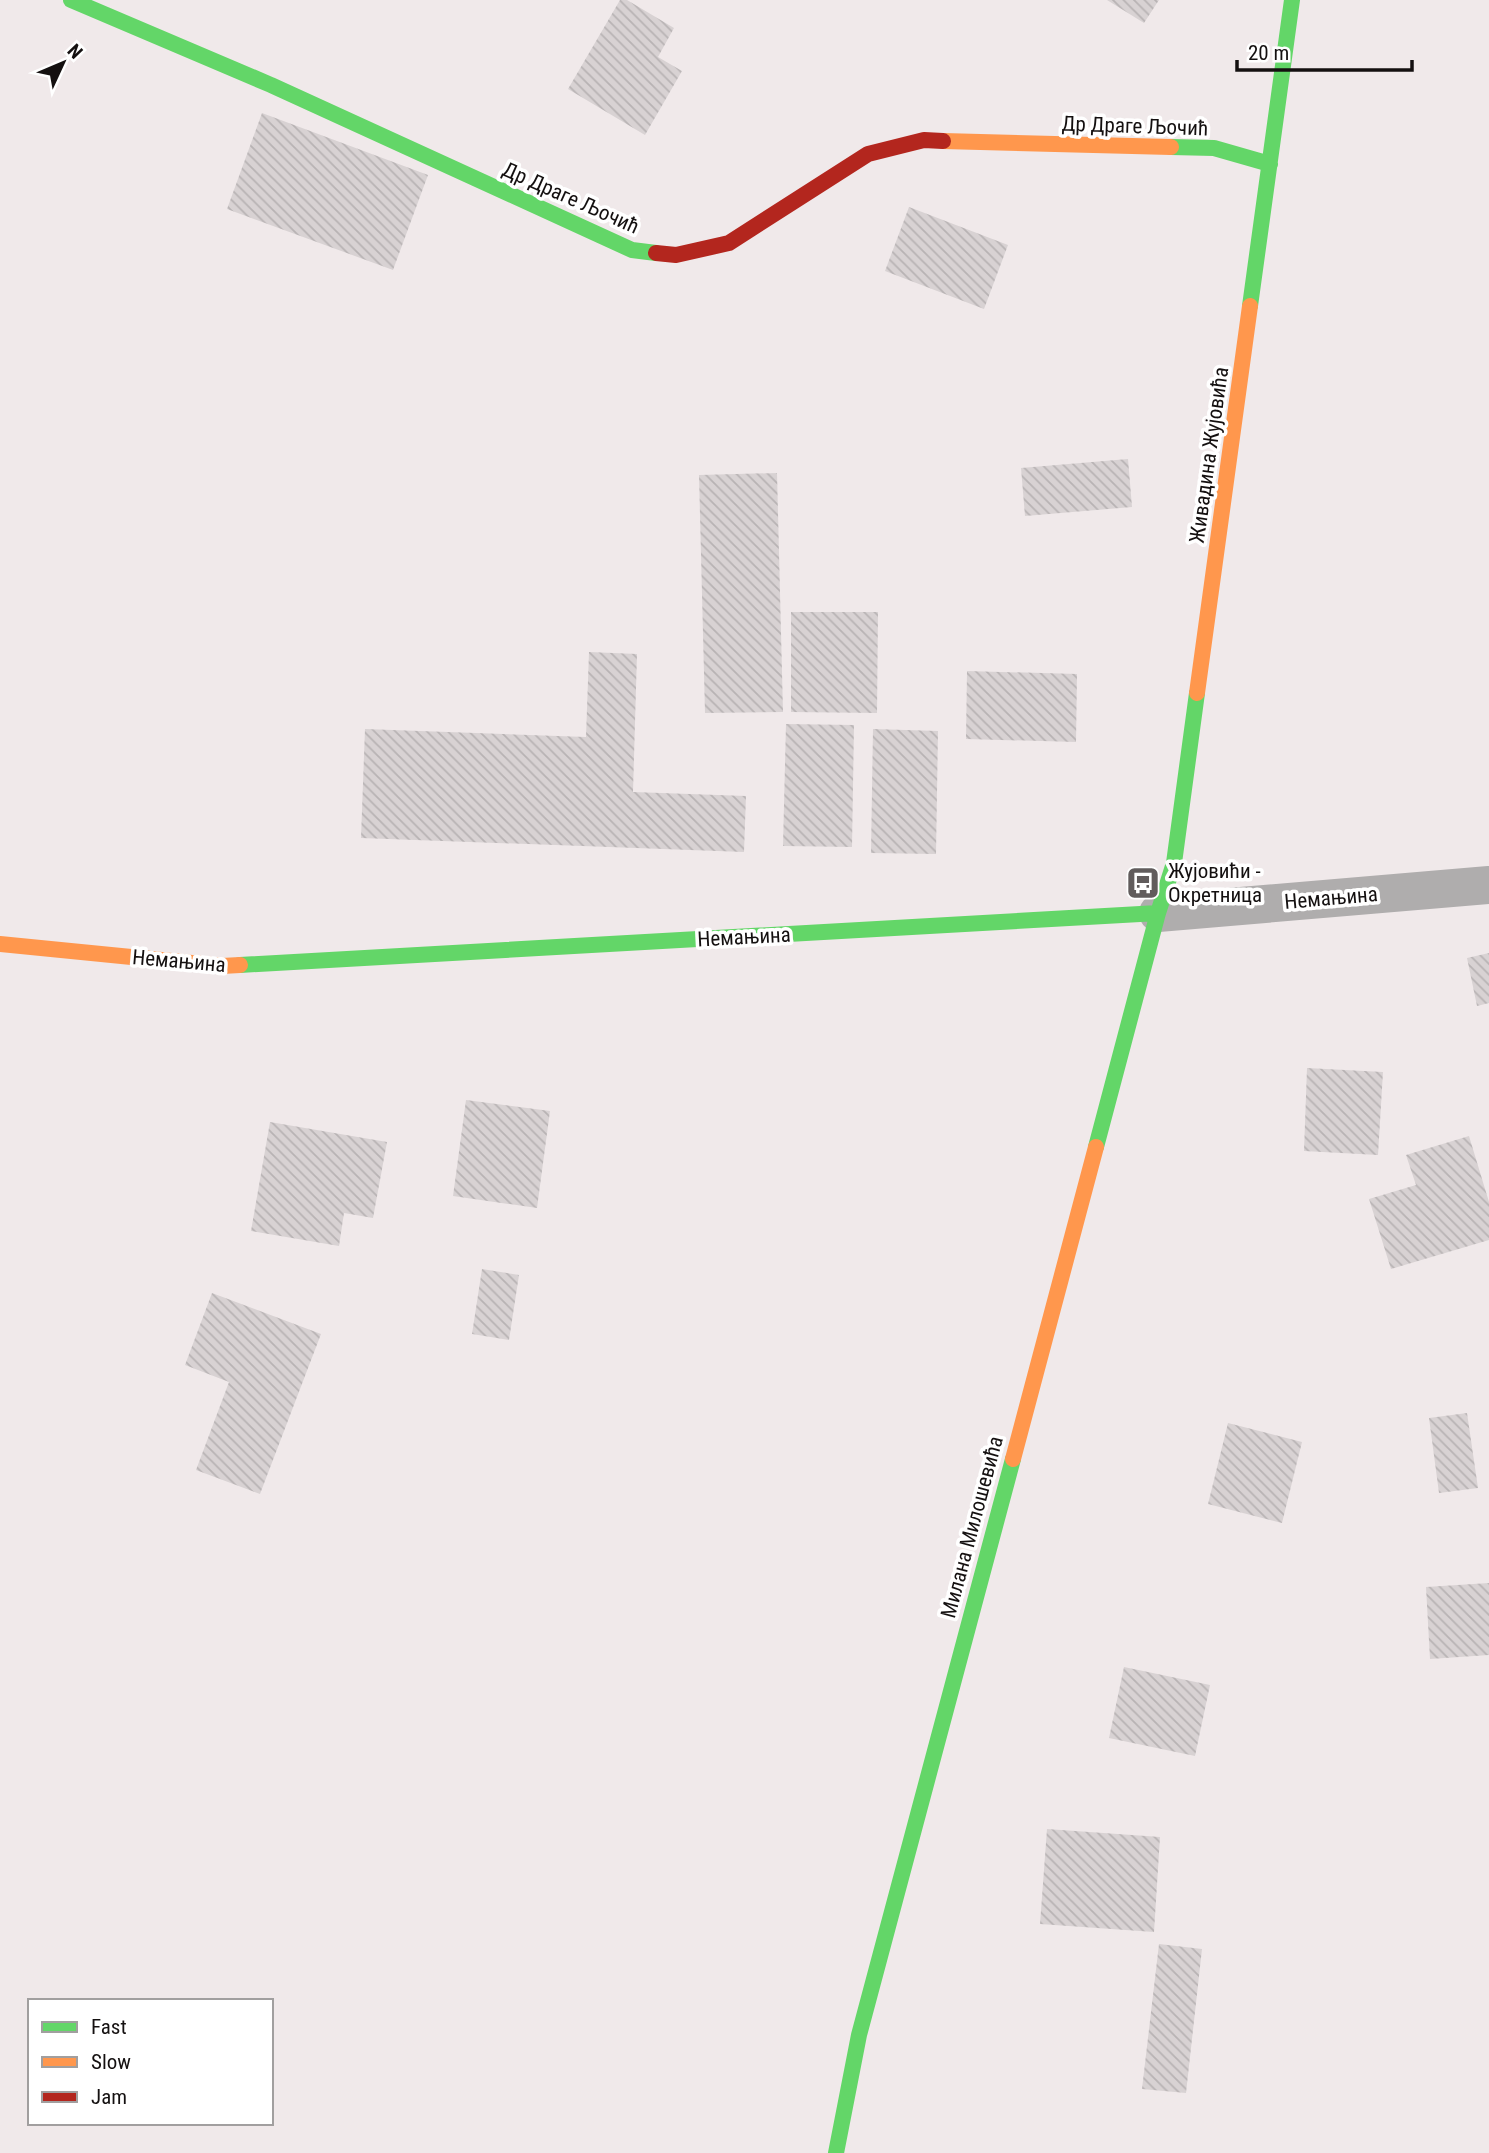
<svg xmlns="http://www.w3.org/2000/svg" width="1489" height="2153" font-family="'Roboto Condensed',sans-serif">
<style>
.building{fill:url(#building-back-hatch)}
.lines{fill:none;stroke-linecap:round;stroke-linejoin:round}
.street{stroke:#afadad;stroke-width:38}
.fast{stroke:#63d668;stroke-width:16}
.slow{stroke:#ff974d;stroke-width:16}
.jam{stroke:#b3261e;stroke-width:16}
.labels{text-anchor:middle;stroke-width:7;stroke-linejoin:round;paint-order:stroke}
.street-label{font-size:21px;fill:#141010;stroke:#fff}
.poi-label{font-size:21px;fill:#141010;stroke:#fff;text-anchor:start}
</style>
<defs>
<pattern id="building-back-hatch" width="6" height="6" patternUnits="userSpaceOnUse" patternTransform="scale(1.75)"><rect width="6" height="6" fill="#d8d2d3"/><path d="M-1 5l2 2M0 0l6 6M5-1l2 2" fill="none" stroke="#b8b3b4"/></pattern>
</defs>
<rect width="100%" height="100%" fill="#f0e9ea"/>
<path class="building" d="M620,0H627L674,28L658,57L682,71L645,135L568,89Z
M1107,0H1159L1144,23Z
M262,113L428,175L393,270L227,209Z
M909,207L1008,245L984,309L885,271Z
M1128,459L1132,507L1025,516L1021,468Z
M777,473L783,712L705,713L699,475Z
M791,612H878L877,713L791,712Z
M589,652L637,654L633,792L746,796L744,852L361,838L365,729L586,737Z
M967,671L1077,674L1076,742L966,739Z
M786,724L854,725L852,847L783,846Z
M873,729L938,731L936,854L871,853Z
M1489,953V1003L1477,1006L1467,958Z
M1307,1068L1383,1072L1378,1155L1304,1151Z
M466,1100L550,1111L537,1208L453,1196Z
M270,1122L387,1142L373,1218L344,1213L339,1246L251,1231Z
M1469,1136L1489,1202V1240L1391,1269L1369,1199L1416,1185L1406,1155Z
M482,1269L519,1275L509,1340L472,1334Z
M212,1293L321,1334L260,1494L196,1470L229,1382L185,1365Z
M1467,1413L1478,1488L1439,1493L1429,1418Z
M1228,1423L1302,1442L1282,1523L1208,1504Z
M1489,1583V1655L1430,1659L1426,1587Z
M1124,1667L1210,1685L1195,1756L1109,1738Z
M1047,1829L1160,1837L1154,1932L1040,1924Z
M1159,1944L1202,1949L1186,2093L1142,2089Z"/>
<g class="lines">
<path class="street" d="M1158,913L1489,885"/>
<path class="fast" d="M71,0L271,85L632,250L656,253
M1171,147L1214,148L1270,164
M1250,306L1292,0
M240,965L1158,913
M1096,1147L1158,913L1174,863L1197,693
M836,2153L859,2035L1013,1459"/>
<path class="slow" d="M943,141L1171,147
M1197,693L1250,306
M0,944L222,966L240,965
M1013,1459L1096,1147"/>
<path class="jam" d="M656,253L676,255L729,243L868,154L924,140L943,141"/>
</g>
<defs>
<symbol id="bus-square" viewBox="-11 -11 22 22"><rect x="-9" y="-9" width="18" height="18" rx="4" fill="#615c5c" stroke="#fff"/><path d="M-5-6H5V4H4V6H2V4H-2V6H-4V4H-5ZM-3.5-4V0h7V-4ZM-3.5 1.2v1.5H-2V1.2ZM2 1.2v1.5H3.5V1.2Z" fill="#fff"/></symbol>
</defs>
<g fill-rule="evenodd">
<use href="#bus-square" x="1124" y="864" width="38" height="38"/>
</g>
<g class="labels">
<g class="street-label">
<text transform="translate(1135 126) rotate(2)" y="7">Др Драге Љочић</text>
<text transform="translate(571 198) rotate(24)" y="7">Др Драге Љочић</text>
<text transform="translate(1209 455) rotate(-82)" y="7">Живадина Жујовића</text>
<text transform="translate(1331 898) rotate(-5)" y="7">Немањина</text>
<text transform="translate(744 937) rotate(-3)" y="7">Немањина</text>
<text transform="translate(179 961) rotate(5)" y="7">Немањина</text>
<text transform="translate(972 1527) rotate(-75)" y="7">Милана Милошевића</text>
</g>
<g class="poi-label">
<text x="1168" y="878">Жујовићи -<tspan x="1168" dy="24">Окретница</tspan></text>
</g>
</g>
<rect x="28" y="1999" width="245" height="126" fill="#ffffff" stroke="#a19f9f" stroke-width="2"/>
<rect x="42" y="2022" width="35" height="10" fill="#63d668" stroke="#a19f9f" stroke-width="2"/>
<text x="91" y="2034" font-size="21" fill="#141010">Fast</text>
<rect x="42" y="2057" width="35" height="10" fill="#ff974d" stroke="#a19f9f" stroke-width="2"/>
<text x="91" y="2069" font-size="21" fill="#141010">Slow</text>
<rect x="42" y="2092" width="35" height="10" fill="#b3261e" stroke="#a19f9f" stroke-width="2"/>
<text x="91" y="2104" font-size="21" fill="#141010">Jam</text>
<g transform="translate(63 63) rotate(46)" stroke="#ffffff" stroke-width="5" paint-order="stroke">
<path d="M0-5L12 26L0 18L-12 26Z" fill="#141010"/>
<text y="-10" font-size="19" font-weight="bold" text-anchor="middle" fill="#141010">N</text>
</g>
<path d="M1237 60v10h175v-10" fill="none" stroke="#141010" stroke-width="3.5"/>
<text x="1248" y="60" font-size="21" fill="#141010" stroke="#ffffff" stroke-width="5" paint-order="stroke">20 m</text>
</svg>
